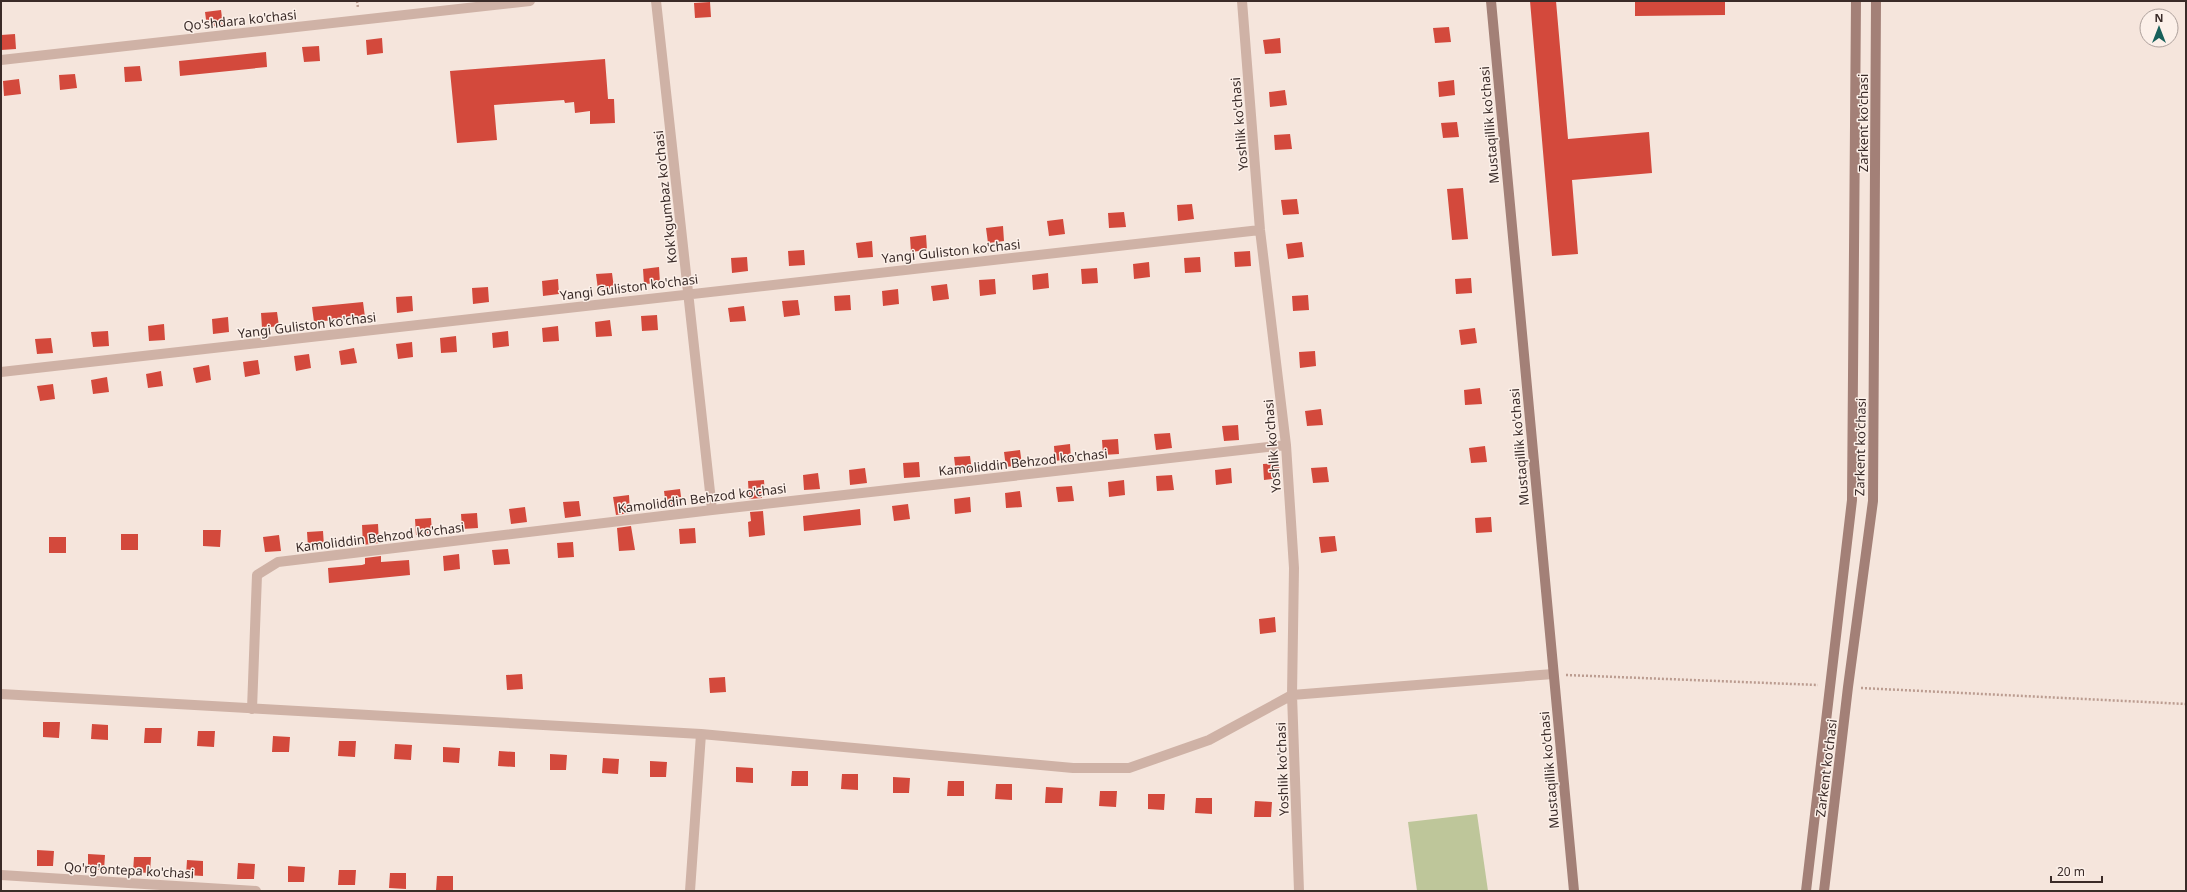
<svg xmlns="http://www.w3.org/2000/svg" width="2187" height="892" font-family="'Noto Sans',sans-serif">
<style>
.green{fill:#bec69a}
.building{fill:#d3493c}
.lines{fill:none;stroke-linecap:round;stroke-linejoin:round}
.path{stroke:#bb9c90;stroke-width:2.5;stroke-dasharray:2 2;stroke-linecap:butt}
.minor{stroke:#cfb2a6;stroke-width:10}
.secondary{stroke:#a38077;stroke-width:10}
.labels{text-anchor:middle;stroke-width:3;stroke-linejoin:round;paint-order:stroke}
.street-label{font-size:13px;fill:#3a2b28;stroke:#fcf0e9}
</style>
<rect width="100%" height="100%" fill="#f5e5dc"/>
<path class="green" d="M1477,814L1488,891H1417L1408,822Z"/>
<path class="building" d="M1530,1H1556L1568,139L1649,132L1652,173L1572,180L1578,254L1552,256Z
M1635,1H1725V15L1635,16Z
M710,2L711,17L695,18L694,3Z
M221,10L223,25L207,27L205,12Z
M1449,27L1451,42L1435,43L1433,28Z
M15,34L16,49L1,50V35Z
M382,38L383,53L367,55L366,40Z
M1280,38L1281,53L1265,54L1263,40Z
M319,46L320,61L304,62L302,47Z
M266,52L267,67L180,76L179,61Z
M605,59L608,99H614L615,123L590,124V111L575,113L574,102L565,103L564,100L494,105L497,140L457,143L450,71Z
M140,66L142,81L125,82L124,67Z
M75,74L77,88L60,90L59,75Z
M19,79L21,94L4,96L3,81Z
M1454,80L1455,95L1439,97L1438,82Z
M1285,90L1287,105L1270,107L1269,92Z
M1457,122L1459,137L1443,138L1441,123Z
M1290,134L1292,149L1275,150L1274,135Z
M1463,188L1468,239L1452,240L1447,189Z
M1297,199L1299,214L1283,215L1281,200Z
M1192,204L1194,219L1178,221L1177,205Z
M1124,212L1126,227L1109,228L1108,213Z
M1063,219L1065,234L1049,236L1047,221Z
M1003,226L1004,241L988,243L986,228Z
M926,235L927,250L911,252L910,237Z
M872,241L873,257L858,258L856,243Z
M1302,242L1304,257L1288,259L1286,244Z
M804,250L805,265L789,266L788,251Z
M1250,251L1251,266L1235,267L1234,252Z
M747,257L748,271L732,273L731,258Z
M1200,257L1201,272L1185,273L1184,258Z
M1149,262L1150,277L1134,279L1133,264Z
M659,267L660,283L644,284L643,269Z
M1097,268L1098,283L1082,284L1081,269Z
M612,273L614,288L598,290L596,274Z
M1048,273L1049,288L1033,290L1032,275Z
M1471,278L1472,293L1456,294L1455,279Z
M558,279L559,294L543,296L542,281Z
M995,279L996,294L980,296L979,280Z
M947,284L949,299L933,301L931,286Z
M488,287L489,302L473,304L472,288Z
M898,289L899,304L883,306L882,291Z
M850,295L851,310L835,311L834,296Z
M1308,295L1309,310L1293,311L1292,296Z
M412,296L413,311L397,313L396,297Z
M798,300L800,315L784,317L782,301Z
M363,302L365,317L314,322L312,307Z
M744,306L746,321L730,322L728,308Z
M277,312L279,326L262,328L261,313Z
M657,315L658,330L642,331L641,316Z
M228,317L229,332L213,334L212,319Z
M610,320L612,336L596,337L595,322Z
M164,324L165,340L149,341L148,326Z
M558,326L559,341L543,342L542,328Z
M1475,328L1477,343L1461,345L1459,330Z
M108,331L109,346L93,347L91,332Z
M508,331L509,346L493,348L492,333Z
M456,336L457,352L441,353L440,338Z
M51,338L53,353L37,354L35,339Z
M412,342L413,357L398,359L396,344Z
M354,348L357,363L341,365L339,351Z
M1315,351L1316,366L1300,368L1299,352Z
M309,354L311,368L296,371L294,356Z
M258,360L260,374L245,377L243,362Z
M209,365L211,380L196,383L193,368Z
M161,371L163,386L148,388L146,374Z
M107,377L109,392L93,394L91,380Z
M53,384L55,399L40,401L37,386Z
M1480,388L1482,404L1465,405L1464,390Z
M1321,409L1323,425L1307,426L1305,411Z
M1238,425L1239,440L1224,441L1222,426Z
M1170,433L1172,448L1156,450L1154,434Z
M1118,439L1119,454L1103,455L1102,440Z
M1070,444L1071,459L1055,461L1054,446Z
M1485,446L1487,462L1471,463L1469,448Z
M1020,450L1022,465L1006,467L1004,452Z
M970,456L972,471L956,473L954,457Z
M919,462L920,477L904,478L903,463Z
M1279,463L1280,478L1264,480L1263,464Z
M1327,467L1329,482L1313,483L1311,468Z
M865,468L867,483L850,485L849,470Z
M1231,468L1232,483L1216,485L1215,470Z
M818,473L820,489L804,490L803,475Z
M1172,475L1174,490L1157,491L1156,476Z
M764,480L765,495H762V498L749,499L748,481Z
M1124,480L1125,495L1109,497L1108,482Z
M1072,486L1074,501L1058,502L1056,487Z
M680,489L682,504L666,506L664,491Z
M1020,491L1022,507L1006,508L1005,493Z
M629,495L630,513L616,515L613,497Z
M970,497L971,512L955,514L954,499Z
M579,501L581,516L565,518L563,502Z
M908,504L910,519L894,521L892,506Z
M525,507L527,522L511,524L509,509Z
M860,509L861,525L804,531L803,516Z
M763,511L765,535L749,537L748,522L751,521L750,512Z
M477,513L478,528L462,529L461,514Z
M1491,517L1492,532L1476,533L1475,518Z
M431,518L432,533L416,535L415,519Z
M378,524L379,543L363,545L362,525Z
M631,526L635,550L619,551L617,528Z
M695,528L696,543L680,544L679,529Z
M203,530H221L220,547L203,546Z
M323,531L324,546L308,547L307,532Z
M121,534H138V550H121Z
M279,535L281,551L265,552L263,537Z
M1335,536L1337,551L1321,553L1319,537Z
M49,537H66V553H49Z
M573,542L574,557L558,558L557,543Z
M508,549L510,564L494,565L492,550Z
M459,554L460,569L444,571L443,556Z
M381,556V562L409,560L410,575L329,583L328,568L362,565L365,564V558Z
M1275,617L1276,632L1260,634L1259,619Z
M522,674L523,689L507,690L506,675Z
M725,677L726,692L710,693L709,678Z
M43,722H60L59,738L43,737Z
M92,724L108,725V740L91,739Z
M145,728H162L161,743H144Z
M198,731H215L214,747L197,746Z
M273,736L290,737L289,752H272Z
M339,741H356L355,757L338,756Z
M395,744L412,745L411,760L394,759Z
M443,747L460,748L459,763L443,762Z
M499,751L515,752V767L498,766Z
M550,754L567,755L566,770H550Z
M603,758L619,759L618,774L602,773Z
M650,761L667,762L666,777H650Z
M736,767L753,768V783L736,782Z
M792,771H808V786H791Z
M842,774H858V790L841,789Z
M893,777L910,778L909,793H893Z
M948,781H964V796H947Z
M996,784H1012V800L995,799Z
M1046,787L1063,788L1062,803H1045Z
M1100,791H1117L1116,807L1099,806Z
M1148,794H1165L1164,810L1148,809Z
M1196,798H1212V814L1195,813Z
M1255,801L1272,802L1271,817H1254Z
M37,850L54,851L53,866H37Z
M88,854L105,855L104,870L88,869Z
M134,857H151L150,873L133,872Z
M187,860L203,861V876L186,875Z
M238,863L255,864L254,879H237Z
M288,866L305,867L304,882H288Z
M339,870H356L355,885H338Z
M390,873H406V889L389,888Z
M437,876H453V891H436Z"/>
<g class="lines">
<path class="path" d="M357,1L358,8
M1566,675L1818,685
M1861,688L2186,704"/>
<path class="minor" d="M656,1L712,510
M1242,1L1260,230L1286,445L1294,568L1292,695L1299,891
M1,60L530,1
M1,372L1260,230
M1,694L701,734L1073,768H1129L1209,740L1292,695L1553,674
M252,709L257,575L278,562L712,510L1286,445
M1,875L256,891
M690,891L701,734"/>
<path class="secondary" d="M1491,1L1574,891
M1806,891L1852,500L1856,1
M1824,891L1848,687L1873,501L1876,1"/>
</g>
<g class="labels">
<g class="street-label">
<text transform="translate(240 20) rotate(-6)" y="5">Qo'shdara ko'chasi</text>
<text transform="translate(1863 123) rotate(-90)" y="5">Zarkent ko'chasi</text>
<text transform="translate(1239 124) rotate(-95)" y="5">Yoshlik ko'chasi</text>
<text transform="translate(1489 125) rotate(-95)" y="5">Mustaqillik ko'chasi</text>
<text transform="translate(665 197) rotate(-96)" y="5">Kok'kgumbaz ko'chasi</text>
<text transform="translate(951 251) rotate(-6)" y="5">Yangi Guliston ko'chasi</text>
<text transform="translate(629 287) rotate(-7)" y="5">Yangi Guliston ko'chasi</text>
<text transform="translate(307 325) rotate(-7)" y="5">Yangi Guliston ko'chasi</text>
<text transform="translate(1272 446) rotate(-95)" y="5">Yoshlik ko'chasi</text>
<text transform="translate(1519 447) rotate(-95)" y="5">Mustaqillik ko'chasi</text>
<text transform="translate(1860 447) rotate(-89)" y="5">Zarkent ko'chasi</text>
<text transform="translate(1023 462) rotate(-6)" y="5">Kamoliddin Behzod ko'chasi</text>
<text transform="translate(702 498) rotate(-7)" y="5">Kamoliddin Behzod ko'chasi</text>
<text transform="translate(380 537) rotate(-7)" y="5">Kamoliddin Behzod ko'chasi</text>
<text transform="translate(1826 768) rotate(-83)" y="5">Zarkent ko'chasi</text>
<text transform="translate(1282 769) rotate(-92)" y="5">Yoshlik ko'chasi</text>
<text transform="translate(1549 770) rotate(-95)" y="5">Mustaqillik ko'chasi</text>
<text transform="translate(129 870) rotate(3)" y="5">Qo'rg'ontepa ko'chasi</text>
</g>
</g>
<rect width="2187" height="892" fill="none" stroke="#3a2b28" stroke-width="4"/>
<g transform="translate(2159 28)"><circle r="19" fill="#fcf0e9" stroke="#aea19c"/>
<path d="M0-3L7 15L0 10L-7 15Z" fill="#18605a"/>
<text y="-6" font-size="11" font-weight="bold" text-anchor="middle" fill="#3a2b28">N</text>
</g>
<path d="M2051 876v6h51v-6" fill="none" stroke="#3a2b28" stroke-width="2"/>
<text x="2057" y="876" font-size="12" fill="#3a2b28" stroke="#fcf0e9" stroke-width="3" paint-order="stroke">20 m</text>
</svg>
